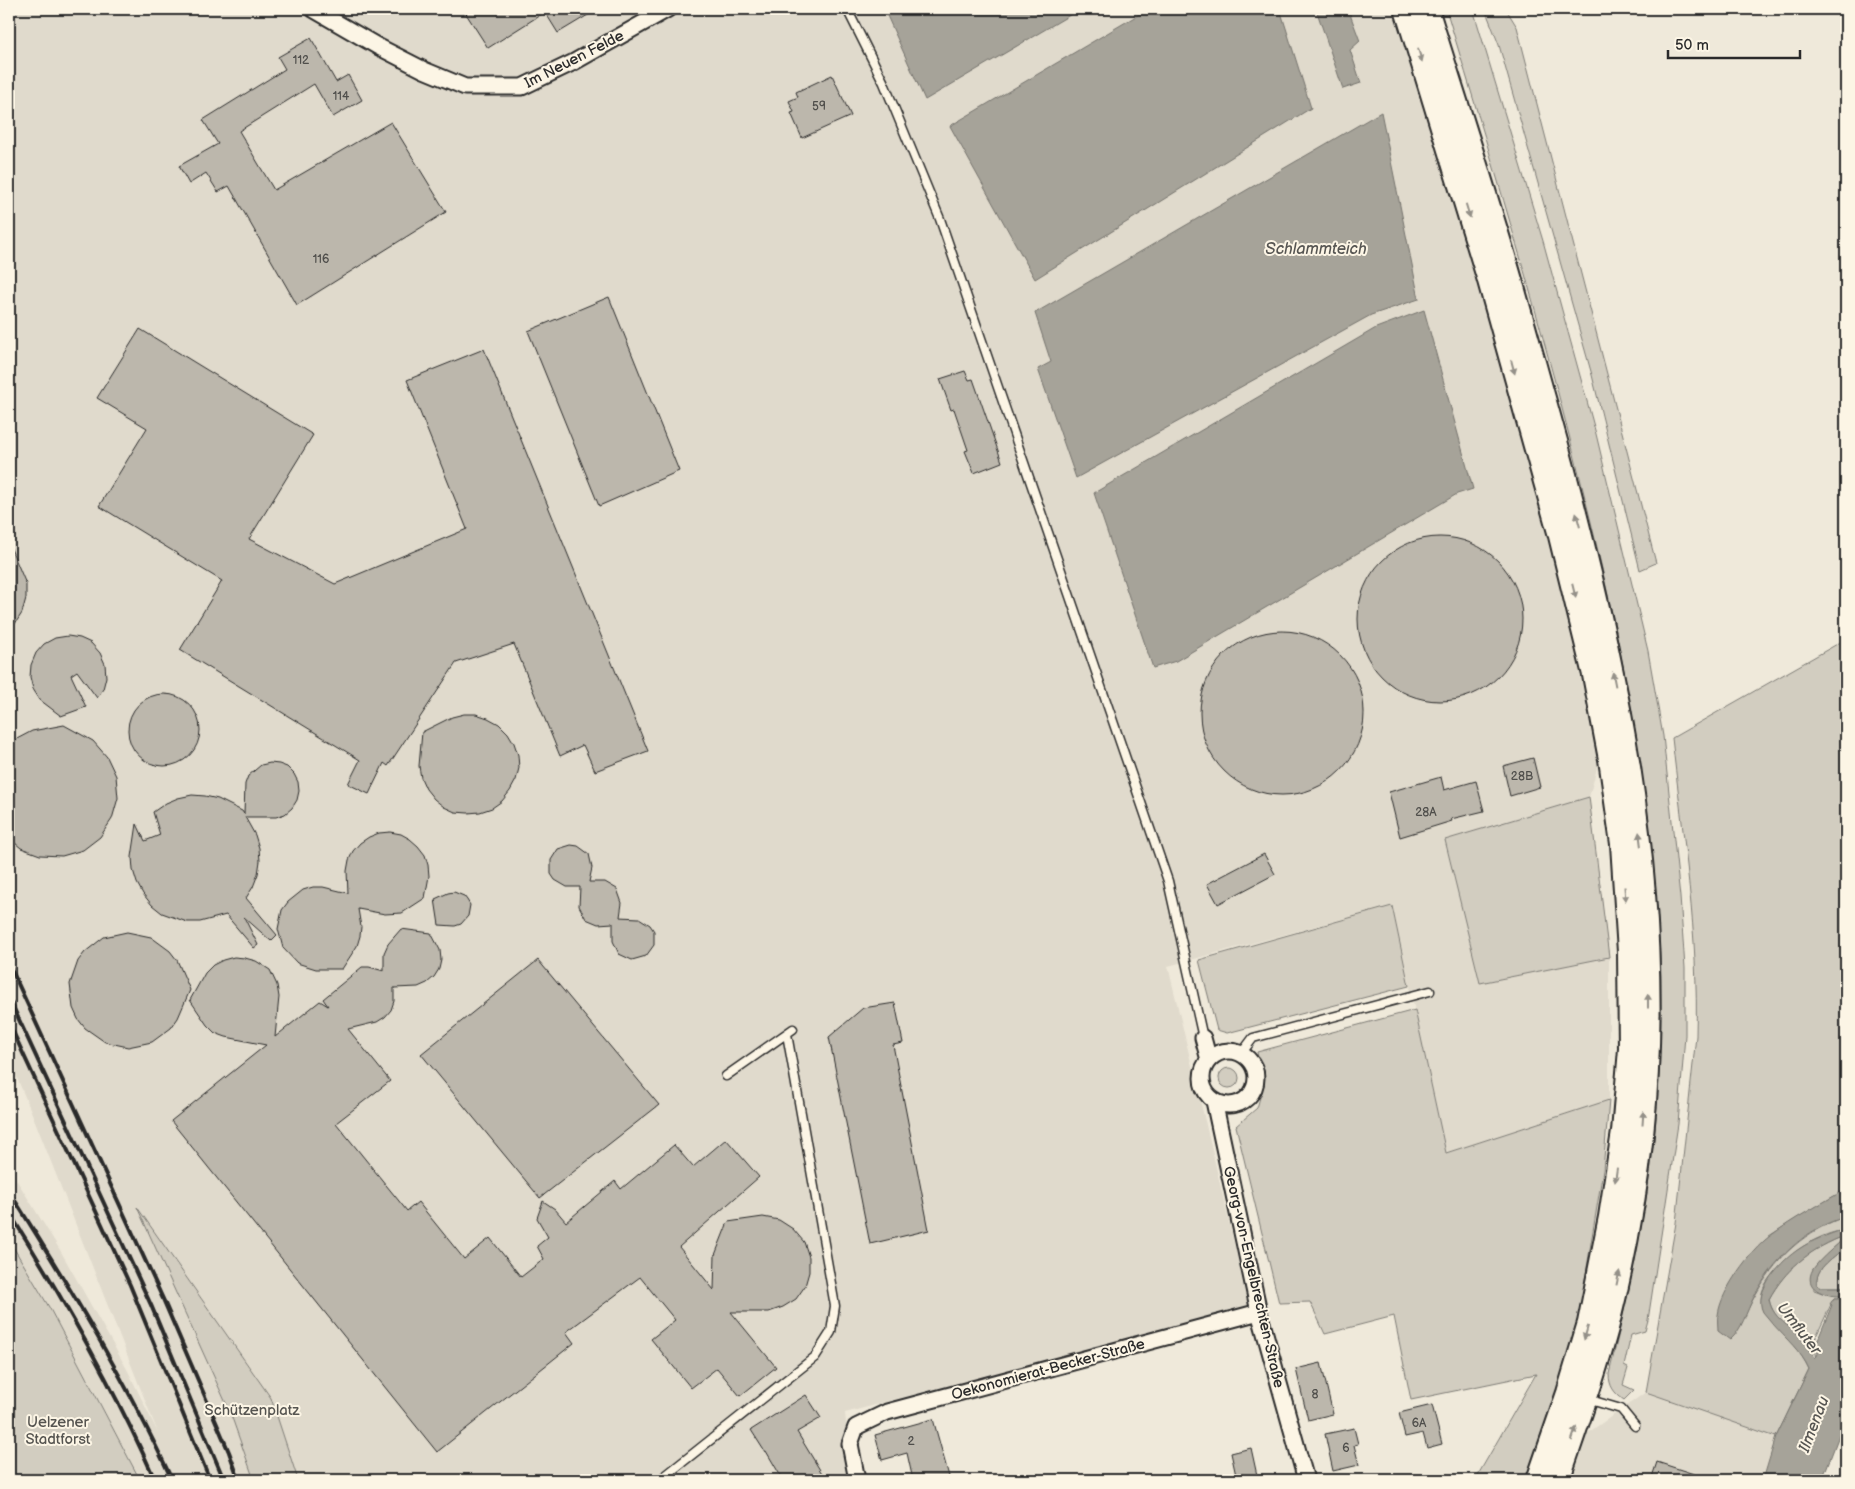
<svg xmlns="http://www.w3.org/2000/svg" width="1855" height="1489" font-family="'Balsamiq Sans',sans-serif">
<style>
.built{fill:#e0dacc}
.green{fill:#d2cdc0;stroke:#7e7c76}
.water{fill:#a6a399;stroke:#75736d;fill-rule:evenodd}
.building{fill:#bcb7ac;stroke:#2b2b2b}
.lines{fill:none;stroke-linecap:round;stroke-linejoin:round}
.service-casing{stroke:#2b2b2b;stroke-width:11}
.minor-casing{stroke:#2b2b2b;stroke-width:19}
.secondary-casing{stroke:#2b2b2b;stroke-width:26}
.service{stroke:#fcf5e5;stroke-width:8}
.minor{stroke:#fcf5e5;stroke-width:15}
.secondary{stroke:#fcf5e5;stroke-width:22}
.rail{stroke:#2b2b2b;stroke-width:4}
.oneway{fill:#949088}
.labels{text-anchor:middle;stroke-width:4;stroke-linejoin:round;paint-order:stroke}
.number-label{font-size:12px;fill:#4f4e4b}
.street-label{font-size:15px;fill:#2b2b2b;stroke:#fcf5e5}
.park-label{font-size:15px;fill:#555450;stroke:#fcf5e5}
.water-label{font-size:16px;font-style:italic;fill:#565552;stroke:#fcf5e5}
</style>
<rect width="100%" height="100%" fill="#efe9da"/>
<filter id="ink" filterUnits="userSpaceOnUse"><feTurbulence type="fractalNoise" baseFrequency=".02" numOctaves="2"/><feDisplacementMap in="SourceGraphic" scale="10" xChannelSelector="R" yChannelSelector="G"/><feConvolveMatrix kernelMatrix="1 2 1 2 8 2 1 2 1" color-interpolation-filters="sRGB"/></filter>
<g filter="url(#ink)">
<path class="built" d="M9,9H1396L1481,280L1559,576L1599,761L1589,797L1445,840L1480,983L1609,957V1100L1446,1153L1392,906L1168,966L1249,1305L845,1413L852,1480H298L271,1398L139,1210L230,1412L254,1480H140L49,1307L9,1240V1168L60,1250L128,1371L158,1433L31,1111L9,1059Z
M1646,1392L1776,1437L1763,1480H1566L1585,1435Z"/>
<path class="green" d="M1446,9H1473L1543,241L1596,434L1648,651L1663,736L1680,897L1685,968V1035L1678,1124L1648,1320L1645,1331L1631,1335L1624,1366L1628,1368L1623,1385L1634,1390L1624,1400C1614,1393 1609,1386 1609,1374C1622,1321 1634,1269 1643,1216C1657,1140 1662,1055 1661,978C1661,957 1658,936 1657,915C1649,782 1622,651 1591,522C1549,349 1498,179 1446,9Z
M1485,9H1506L1517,27L1656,563L1640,570L1592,375L1499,45Z
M1846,639V1189L1796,1219L1769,1236L1746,1313C1764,1277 1782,1250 1818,1229C1828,1224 1836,1219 1846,1217V1231C1833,1229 1804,1244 1794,1253C1724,1312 1784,1317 1809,1369L1776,1437L1646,1392L1676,1223L1696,1036C1699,936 1683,837 1672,738Z
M1589,797L1609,957L1480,983L1445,840Z
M1392,906L1409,986L1227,1033L1217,1030L1199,960Z
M1415,1010L1446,1153L1609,1100L1603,1170L1580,1310L1552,1410L1525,1480H1475L1536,1374L1411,1400L1394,1316L1325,1334L1310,1302L1279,1303L1236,1126L1257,1108L1263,1087L1257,1052Z
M1219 1078a10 10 0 1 1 20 0a10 10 0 1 1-20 0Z
M137,1207L271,1398L298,1480H254L230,1412Z
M1839,1238L1841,1240L1839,1243L1821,1260L1813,1270L1814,1290L1825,1294L1840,1295L1839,1298H1834L1813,1343L1817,1357L1815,1359C1813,1355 1811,1349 1808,1345C1795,1328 1773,1322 1769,1299C1785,1269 1808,1251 1839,1238Z
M9,1240L49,1307L140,1480H9Z
M1846,1246V1280L1844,1287H1821L1817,1285C1814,1267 1836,1257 1846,1246Z"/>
<path class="water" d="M884,9H1080L925,100Z
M1148,9H1280L1311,108L1035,279L950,126Z
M1316,9H1348L1360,41L1350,50L1361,83L1343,89Z
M1381,112L1419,299L1371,315L1076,478L1038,369L1051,362L1035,313Z
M1424,310L1473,489L1457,494L1176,661L1153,668L1094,493L1376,328Z
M1846,1189V1217C1806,1227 1772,1261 1754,1297C1746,1312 1742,1330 1730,1340L1718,1331C1718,1326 1717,1320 1718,1315C1721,1290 1750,1251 1770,1236C1794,1218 1821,1204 1846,1189Z
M1842,1230L1846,1231V1246C1836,1257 1814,1267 1817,1285L1821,1287H1844L1846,1280V1417L1822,1480H1763L1776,1437L1809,1369C1801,1351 1786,1339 1773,1324C1770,1320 1766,1316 1763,1312C1752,1291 1783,1259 1799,1249C1812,1240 1827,1235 1842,1230ZM1839,1238L1841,1240L1839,1243C1830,1251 1820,1259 1813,1269C1802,1289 1825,1296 1840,1296L1839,1298H1834L1830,1304L1832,1305L1816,1344L1818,1354L1815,1359C1813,1354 1811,1349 1808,1344C1795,1327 1773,1322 1769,1299C1785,1270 1808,1251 1839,1238Z"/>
<path class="building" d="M463,9H598L558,33L545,12L488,48Z
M311,38L336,82L348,75L362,100L333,117L314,84L239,131L274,190L391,122L446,212L297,305L229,186L218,192L206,173L189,184L179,166L218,144L203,120L285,69L278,57Z
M832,75L851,116L802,138L791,113L794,112L789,101L798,97L796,92Z
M609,297L679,471L599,506L528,331Z
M140,329L313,435L249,539L335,584L467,529L407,380L484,349L648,751L595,771L583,745L560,756L514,644L456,663L388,766L384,763L369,794L348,784L360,760L180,650L222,581L99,506L147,428L97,398Z
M965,371L969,380L973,379L1002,462L974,473L965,451L968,450L954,409L951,410L940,379Z
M1358 619a82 82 0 1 1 164 0a82 82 0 1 1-164 0Z
M9,544L26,584V598L22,613L9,633Z
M1200 713a82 82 0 1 1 164 0a82 82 0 1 1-164 0Z
M68,636L80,638L91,643L100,653L105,664L106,677L103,689L97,698L77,671L71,675L86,707L61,716L40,700L33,689L30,677L31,665L36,653L44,644L55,638Z
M128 730a36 36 0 1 1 72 0a36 36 0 1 1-72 0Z
M464,714H476L488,718L499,724L508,733L514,743L518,755L519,768L516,780L510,791L502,801L492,808L480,812L468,813L455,812L444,807L434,799L426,789L421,778L419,766L422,732L452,717Z
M64,725L93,741L107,757L116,776L118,798L112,819L100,837L83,850L62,856L40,855L21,848L9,838V746L13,741L32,731Z
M1533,758L1540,787L1510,796L1503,766Z
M270,763L279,764L287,767L294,774L298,782L299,791L297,800L292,808L285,814L276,817H245L255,835L259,848L260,861L258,874L253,887L246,898L277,935L271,941L244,917L258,945L254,948L226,915L200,922H187L162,913L152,905L143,894L137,883L133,870L132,857L137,824L145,841L160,835L153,812L166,803L178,798L192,795L205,796L218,799L242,811L244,814L245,784L248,776L261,765Z
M1441,777L1444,790L1476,781L1484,811L1451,819L1452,821L1400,837L1389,792Z
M390,832L401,834L410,839L418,846L425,855L428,865L429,876L425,898L402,913L385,914L358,909L361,927L360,936L357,946L342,969H316L297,963L283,948L278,929L282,910L288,902L303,890L313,887H323L348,893L347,871L349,860L353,851L360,843L369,837L379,833Z
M571,845L578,846L589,854L592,868L589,882H605L617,889L622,903L620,917L639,918L650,925L654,931V945L646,956L632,960L619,954L613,941V923L598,924L586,919L579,906L580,887H567L555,880L551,874V860L558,849Z
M1264,854L1275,874L1218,904L1207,884Z
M454,892L464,896L467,900L470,905L468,916L461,924L455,926L439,925L435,899L448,893Z
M401,929L431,933L440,950L441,960L439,969L434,977L427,983L418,987L394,988V1001L391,1010L385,1017L377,1022L348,1029L390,1081L336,1123L407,1211L418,1202L464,1259L490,1238L521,1277L544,1259L537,1246L548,1237L537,1218L543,1201L555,1209L566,1222L615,1181L621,1189L674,1145L693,1167L726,1139L759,1177L679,1247L714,1290L715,1255L728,1222L763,1217L779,1220L793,1229L804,1242L809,1257V1272L805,1286L796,1299L783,1307L769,1312H731L776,1367L740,1396L717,1368L691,1388L651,1339L675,1320L640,1277L566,1332L574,1343L437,1452L171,1121L266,1045L226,1037L215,1033L207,1025L190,1000L205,973L213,965L223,960L234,957L245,958L256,961L270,970L277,985L279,997L275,1037L320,1001L328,1006L323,999L362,967H369L384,971V953L388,944Z
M127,932L151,937L170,951L177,960L190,990L178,1018L171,1028L152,1042L128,1047L105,1042L85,1028L78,1019L73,1008L70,984L78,961L85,952L104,937Z
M538,960L659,1105L540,1198L421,1054Z
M895,1003L903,1043L893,1045L929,1230L870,1244L829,1037L863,1008Z
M1321,1363L1333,1414L1308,1420L1296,1369Z
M806,1395L821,1418L797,1432L826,1480H783L766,1451L765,1452L751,1430Z
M1432,1405L1442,1444L1427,1448L1423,1433L1405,1437L1399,1413Z
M933,1419L950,1480H913L907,1453L882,1460L875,1435Z
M1354,1428L1358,1444L1354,1445L1359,1465L1333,1471L1325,1434Z
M1251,1448L1258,1480H1237L1231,1453Z
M1657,1462L1703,1477V1480H1651Z"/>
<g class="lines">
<defs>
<path id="service" d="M847,9L884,83L940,219L1168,881L1203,1038
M1241,1054L1253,1038L1430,991
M726,1076L793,1029
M1587,1399L1621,1409L1635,1426
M660,1480L815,1357L831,1332L835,1306L787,1034"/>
<path id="minor" d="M313,9L377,46L424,70L465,87H522L574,62L668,9
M1203,1038L1209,1060
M1202 1078a27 27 0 1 1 54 0a27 27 0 1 1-54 0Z
M1214,1101L1259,1312L1306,1480
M857,1480L850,1444L856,1427L887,1412L1259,1312"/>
<path id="secondary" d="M1406,9L1488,277L1559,532L1594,675L1610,759L1622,844L1629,952L1630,1049L1623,1132L1610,1217L1589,1323L1568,1393L1538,1480
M1427,9C1454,96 1482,182 1508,270C1522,318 1535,367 1549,416C1614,649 1668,891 1642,1134C1635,1200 1623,1265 1607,1328C1593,1380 1575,1430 1558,1480"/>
</defs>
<use href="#service" class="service-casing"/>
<use href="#minor" class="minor-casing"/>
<use href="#secondary" class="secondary-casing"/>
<use href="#service" class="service"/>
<use href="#minor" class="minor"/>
<use href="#secondary" class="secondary"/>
<path class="rail" d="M9,964L163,1299L229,1452L239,1480
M9,998L151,1305L224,1480
M9,1023L130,1285L210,1480
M9,1191C68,1284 126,1380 172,1480
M9,1212C63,1298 114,1387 155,1480"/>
</g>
<defs><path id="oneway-solid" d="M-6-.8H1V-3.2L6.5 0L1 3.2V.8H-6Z" transform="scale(1.25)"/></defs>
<g class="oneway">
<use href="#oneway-solid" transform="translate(1420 55) rotate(73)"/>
<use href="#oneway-solid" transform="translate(1468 211) rotate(73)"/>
<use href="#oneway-solid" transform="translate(1513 367) rotate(75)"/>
<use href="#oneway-solid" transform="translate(1578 520) rotate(-105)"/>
<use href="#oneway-solid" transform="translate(1574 591) rotate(76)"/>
<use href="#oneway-solid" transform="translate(1614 679) rotate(-101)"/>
<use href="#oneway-solid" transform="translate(1640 839) rotate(-97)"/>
<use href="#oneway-solid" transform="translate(1625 894) rotate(86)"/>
<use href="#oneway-solid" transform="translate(1648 1001) rotate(-90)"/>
<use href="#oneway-solid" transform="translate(1643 1118) rotate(-86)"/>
<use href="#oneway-solid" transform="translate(1616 1175) rotate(98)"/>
<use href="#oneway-solid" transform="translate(1618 1278) rotate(-78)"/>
<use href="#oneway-solid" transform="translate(1586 1333) rotate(106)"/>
<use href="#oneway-solid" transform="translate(1574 1434) rotate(-71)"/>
</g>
</g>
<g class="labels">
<g class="number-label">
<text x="301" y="64">112</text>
<text x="341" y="100">114</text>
<text x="819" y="110">59</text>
<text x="321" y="263">116</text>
<text x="1522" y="780">28B</text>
<text x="1426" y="816">28A</text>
<text x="1315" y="1398">8</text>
<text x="1419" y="1427">6A</text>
<text x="911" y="1445">2</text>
<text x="1346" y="1452">6</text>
</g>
<g class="street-label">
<text transform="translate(574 59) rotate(-27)" y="5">Im Neuen Felde</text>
<text transform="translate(1254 1277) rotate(77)" y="5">Georg-von-Engelbrechten-Straße</text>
<text transform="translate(1048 1369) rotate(-15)" y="5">Oekonomierat-Becker-Straße</text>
</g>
<g class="park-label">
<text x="252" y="1415">Schützenplatz</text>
<text x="58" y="1427">Uelzener<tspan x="58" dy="17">Stadtforst</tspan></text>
</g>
<g class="water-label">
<text x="1316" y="254">Schlammteich</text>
<text transform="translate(1800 1328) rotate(52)" y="6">Umfluter</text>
<text transform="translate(1813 1424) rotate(-69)" y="6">Ilmenau</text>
</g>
</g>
<rect width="1855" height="1489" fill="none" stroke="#fcf5e5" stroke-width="30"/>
<rect x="15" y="15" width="1825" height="1459" fill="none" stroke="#2b2b2b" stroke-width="2" filter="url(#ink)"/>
<path d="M1668 50v8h132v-8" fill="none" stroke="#2b2b2b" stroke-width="2.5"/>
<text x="1675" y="50" font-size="15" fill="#2b2b2b" stroke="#fcf5e5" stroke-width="4" paint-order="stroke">50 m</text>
</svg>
